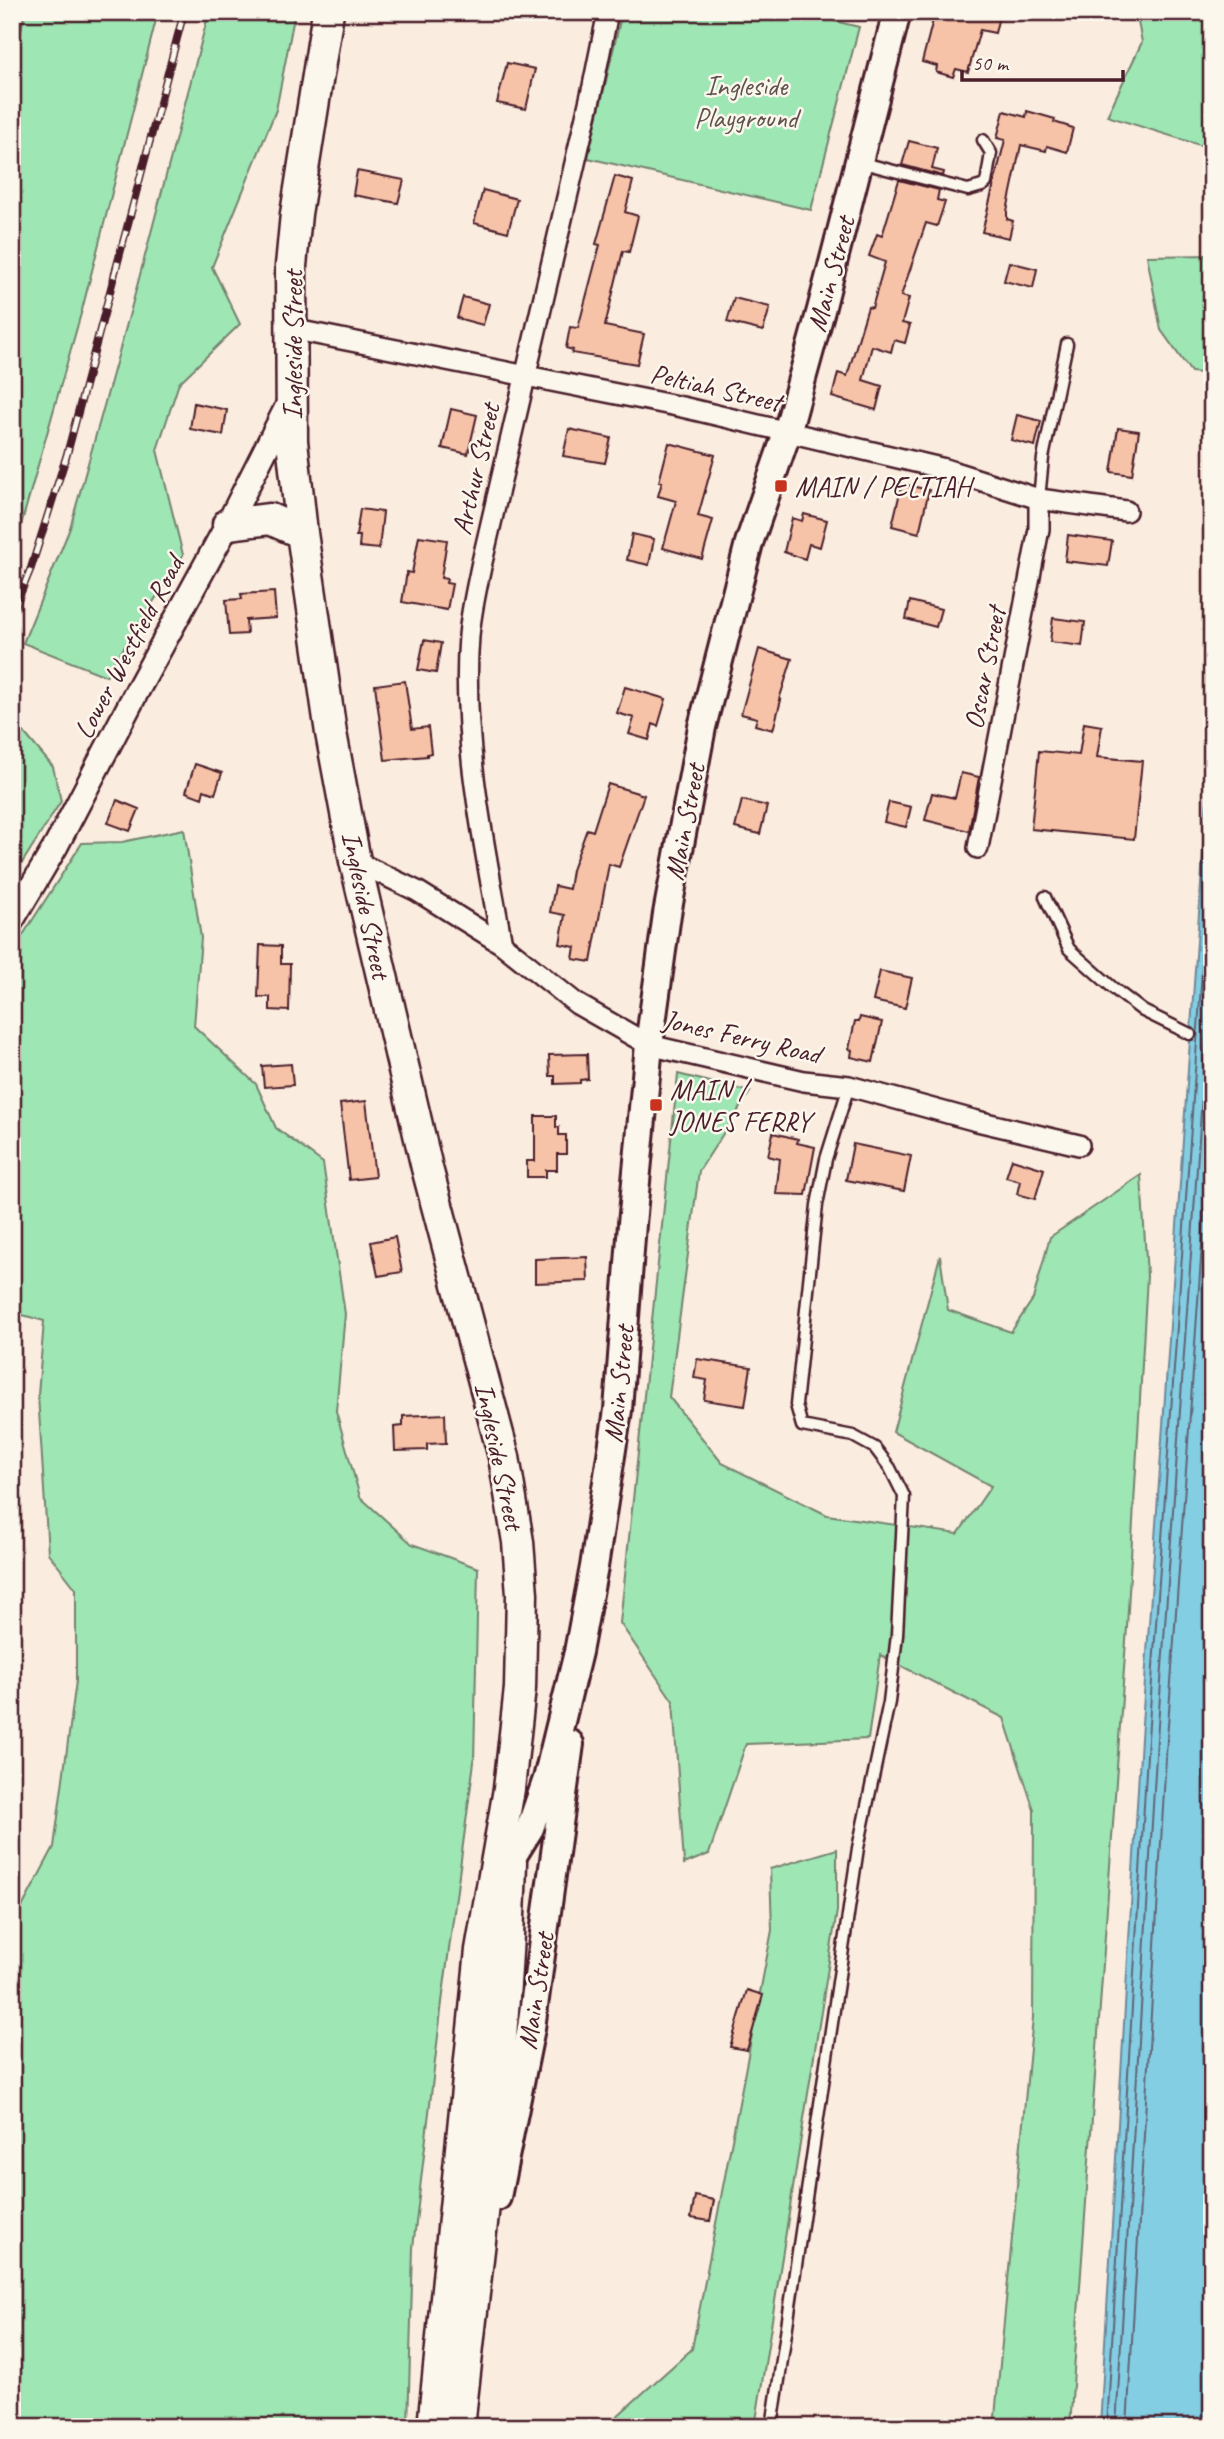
<svg xmlns="http://www.w3.org/2000/svg" width="1224" height="2439" font-family="Caveat,sans-serif">
<style>
.green{fill:#9ee6b3;stroke:#74826f;stroke-width:2}
.water{fill:#84cee4;stroke:#6d889a;stroke-width:2}
.lines{fill:none;stroke-linecap:round;stroke-linejoin:round}
.shore{stroke:#616575;stroke-width:2}
.building{fill:#f6c2a8;stroke:#4a1f2b;stroke-width:2}
.service-casing{stroke:#4a1f2b;stroke-width:15}
.minor-casing{stroke:#4a1f2b;stroke-width:24}
.tertiary-casing{stroke:#4a1f2b;stroke-width:28}
.secondary-casing{stroke:#4a1f2b;stroke-width:32}
.primary-casing{stroke:#4a1f2b;stroke-width:35}
.service{stroke:#fbf7ec;stroke-width:10}
.minor{stroke:#fbf7ec;stroke-width:19}
.tertiary{stroke:#fbf7ec;stroke-width:23}
.secondary{stroke:#fbf7ec;stroke-width:26}
.primary{stroke:#fbf7ec;stroke-width:30}
.rail-casing{stroke:#4a1f2b;stroke-width:8}
.rail{stroke:#fbf7ec;stroke-width:5;stroke-dasharray:16;stroke-linecap:butt}
.poi-dot{fill:#c8321e;stroke:#fbf7ec;stroke-width:2.5}
.labels{text-anchor:middle;stroke-width:5;stroke-linejoin:round;paint-order:stroke}
.park-label{font-size:28px;fill:#5f514d;stroke:#fbf7ec}
.street-label{font-size:28px;fill:#4a1f2b;stroke:#fbf7ec}
.poi-label{font-size:28px;fill:#4a1f2b;stroke:#fbf7ec;text-anchor:start}
</style>
<rect width="100%" height="100%" fill="#faecde"/>
<filter id="ink" filterUnits="userSpaceOnUse"><feTurbulence type="fractalNoise" baseFrequency=".0143" numOctaves="2"/><feDisplacementMap in="SourceGraphic" scale="14" xChannelSelector="R" yChannelSelector="G"/><feConvolveMatrix kernelMatrix="1 2 1 2 8 2 1 2 1" color-interpolation-filters="sRGB"/></filter>
<g filter="url(#ink)">
<path class="green" d="M25,12H158L82,310L12,557V70Z
M209,12H295L276,110L212,267L240,324L179,383L157,450L183,555L106,676L23,643L70,528L131,309Z
M622,12H798L859,27L811,210L588,158Z
M1136,12H1212V149L1107,116L1142,42Z
M1212,255V374L1191,372L1161,330L1147,256Z
M21,729L53,767L61,801L22,863L12,858V732Z
M184,829L201,938L194,1026L256,1084L276,1128L323,1163L345,1314L336,1411L360,1497L412,1544L478,1568L474,1762L442,2002L413,2248L408,2427H12V1926L54,1847L76,1681V1589L48,1553L38,1395L44,1321L12,1312V952L82,843L122,842Z
M678,1074L750,1092L699,1171L669,1397L722,1463L827,1515L958,1534L991,1486L893,1432L940,1256L948,1310L1011,1332L1033,1299L1050,1237L1141,1175L1147,1276L1127,1627L1070,2427H994L1033,2017L1034,1810L1004,1718L880,1655L868,1739L746,1744L709,1854L684,1864L673,1701L620,1623Z
M837,1849V1911L755,2427H605L692,2349L772,1930L770,1869Z"/>
<path class="water" d="M1212,728V2427H1100L1141,1738Z"/>
<g class="lines">
<path class="shore" d="M1107,2427L1148,1738L1212,829
M1116,2427L1157,1739L1212,954
M1127,2427L1167,1739L1212,1104"/>
</g>
<path class="building" d="M935,12H1000L995,33L980,30L968,72L956,69L953,77L936,72L937,66L922,62Z
M507,63L535,69L526,109L497,103Z
M1004,111L1026,117L1027,111L1055,119L1054,122L1073,128L1067,152L1047,146L1046,151L1021,145L1007,211V219L1013,221L1009,238L982,232L1005,140L997,138Z
M909,141L937,148L932,169L944,172L943,176L902,165Z
M357,171L404,180L398,203L353,195Z
M615,176L633,181L625,212L638,216L629,252L623,251L605,326L644,334L637,364L572,353L573,350L566,348L570,327L578,328L600,245L596,244Z
M899,180L939,190L937,200L945,202L937,226L926,223L901,296L909,298L902,323L910,325L905,343L894,340L891,352L872,346L863,380L882,386L876,410L832,397L838,373L847,376L868,307L872,308L885,262L869,256L877,234L882,236Z
M483,190L517,199L508,232L474,223Z
M1009,262L1037,269L1033,288L1004,281Z
M463,297L489,304L483,325L457,318Z
M734,298L770,307L763,331L727,322Z
M194,403L227,410L223,435L190,429Z
M451,409L477,415L468,454L442,448Z
M1017,415L1041,421L1035,446L1011,440Z
M1118,428L1139,431L1132,475L1111,472Z
M569,429L611,438L605,463L563,456Z
M669,443L715,455L698,516L713,520L702,559L663,548L676,501L658,496L662,482H659Z
M902,484L929,490L919,533L892,526Z
M360,509L383,512L379,549L359,547L360,536H356Z
M804,514L827,520L820,547L809,544L805,559L784,552L792,518L802,521Z
M632,534L654,539L649,565L627,560Z
M1068,535L1112,541L1108,566L1065,561Z
M419,536L447,540L441,578L447,579L446,583L452,584L447,610L402,602L407,572L412,573Z
M274,592L276,618L246,620L247,634L229,635L226,600L242,599L241,594Z
M910,601L941,609L936,627L906,619Z
M1053,618L1085,622L1082,646L1050,642Z
M424,640L441,643L436,673L418,670Z
M759,649L792,659L779,700H781L773,730L755,725L757,718L741,714Z
M405,681L412,729L428,727L431,753L427,754V756L385,760L375,685Z
M625,687L666,699L658,726L653,724L649,740L629,734L634,718L617,713Z
M1084,723L1102,726L1097,757L1142,761L1134,839L1031,829L1039,751L1079,755Z
M195,764L222,773L215,794L204,790L202,798L186,792Z
M961,773L979,777L969,831L925,820L932,793L955,798Z
M608,784L644,795L619,867L609,864L591,962L573,959L575,947L560,944L565,915L550,912L555,886L569,889L572,870L587,829L593,831Z
M117,800L139,809L130,831L108,823Z
M742,800L767,806L760,834L735,828Z
M889,802L911,807L906,827L884,822Z
M260,945L281,946V964H290L289,1011L270,1010V997H258Z
M880,971L912,978L905,1008L873,1001Z
M860,1017L882,1022L873,1062L851,1057L852,1050L849,1049L855,1021H859Z
M587,1054L588,1079L580,1080V1083L555,1084V1076H550L549,1055Z
M291,1064L293,1085L264,1087L262,1066Z
M366,1101L375,1177L349,1180L340,1104Z
M535,1116H556V1127H559V1135H566V1154H557V1170H546V1177H527V1161H535Z
M773,1133L798,1139L797,1143L815,1147L806,1195L776,1194L780,1159L768,1156Z
M853,1144L911,1156L904,1191L846,1180Z
M1012,1159L1044,1169L1035,1199L1017,1194L1020,1181L1006,1177Z
M395,1237L402,1272L378,1276L371,1242Z
M587,1257L588,1281L535,1283V1259Z
M697,1359L751,1367L745,1406L704,1400L707,1380L694,1378Z
M445,1414L446,1443L427,1444V1450L395,1451L394,1427L403,1426V1416Z
M747,1990L763,1995L747,2050L730,2047Z
M695,2196L714,2200L710,2221L691,2218Z"/>
<g class="lines">
<defs>
<path id="service" d="M859,162L968,190L982,186L986,183L991,153L983,140
M1039,499L1043,458L1067,344
M1045,897L1069,949L1113,988L1143,1011L1190,1034
M772,2427L858,1848L889,1702L897,1635L904,1496L890,1468L875,1448L853,1436L802,1426L796,1405L817,1205L826,1159L849,1086"/>
<path id="minor" d="M291,329L682,407L945,469L1039,499L1126,511
M978,848L1039,529V499
M355,861L417,891L502,944L577,1004L649,1045L804,1081L849,1086L973,1120L1079,1145
M502,944C484,843 461,739 469,636C471,611 477,586 482,562L593,86L608,12"/>
<path id="tertiary" d="M12,920L56,846L138,689L228,524L290,401"/>
<path id="secondary" d="M499,1878L530,1828L547,1779L578,1652L594,1567L618,1410L632,1224L649,1045L667,914L702,727L749,543L787,433L821,310L897,12
M497,2197L531,2028L570,1744"/>
<path id="primary" d="M328,12L296,214L291,266L292,441L302,533L331,733L355,861L427,1168L504,1457L518,1542L522,1594L520,1688L509,1789L481,1950L433,2427
M228,524L270,519L302,533
M459,2427C479,2239 506,2051 511,1862"/>
</defs>
<use href="#service" class="service-casing"/>
<use href="#minor" class="minor-casing"/>
<use href="#tertiary" class="tertiary-casing"/>
<use href="#secondary" class="secondary-casing"/>
<use href="#primary" class="primary-casing"/>
<use href="#service" class="service"/>
<use href="#minor" class="minor"/>
<use href="#tertiary" class="tertiary"/>
<use href="#secondary" class="secondary"/>
<use href="#primary" class="primary"/>
<defs>
<path id="rail" d="M12,614L31,568L67,454L184,12"/>
</defs>
<use href="#rail" class="rail-casing"/>
<use href="#rail" class="rail"/>
</g>
</g>
<g class="poi-dot">
<rect x="774" y="479" width="14" height="14" rx="3.5"/>
<rect x="649" y="1098" width="14" height="14" rx="3.5"/>
</g>
<g class="labels">
<g class="park-label">
<text x="746" y="95">Ingleside<tspan x="746" dy="32">Playground</tspan></text>
</g>
<g class="street-label">
<text transform="translate(830 274) rotate(-75)" y="10">Main Street</text>
<text transform="translate(292 345) rotate(-90)" y="10">Ingleside Street</text>
<text transform="translate(716 387) rotate(13)" y="10">Peltiah Street</text>
<text transform="translate(475 469) rotate(-77)" y="10">Arthur Street</text>
<text transform="translate(128 647) rotate(-62)" y="10">Lower Westfield Road</text>
<text transform="translate(984 668) rotate(-79)" y="10">Oscar Street</text>
<text transform="translate(684 822) rotate(-79)" y="10">Main Street</text>
<text transform="translate(367 905) rotate(78)" y="10">Ingleside Street</text>
<text transform="translate(742 1036) rotate(13)" y="10">Jones Ferry Road</text>
<text transform="translate(618 1384) rotate(-84)" y="10">Main Street</text>
<text transform="translate(500 1456) rotate(78)" y="10">Ingleside Street</text>
<text transform="translate(535 1991) rotate(-81)" y="10">Main Street</text>
</g>
<g class="poi-label">
<text x="795" y="496">MAIN / PELTIAH</text>
<text x="670" y="1099">MAIN /<tspan x="670" dy="32">JONES FERRY</tspan></text>
</g>
</g>
<rect width="1224" height="2439" fill="none" stroke="#fbf7ec" stroke-width="42"/>
<rect x="21" y="21" width="1182" height="2397" fill="none" stroke="#4a1f2b" stroke-width="2.5" filter="url(#ink)"/>
<path d="M962 70v10h161v-10" fill="none" stroke="#4a1f2b" stroke-width="3.5"/>
<text x="972" y="70" font-size="21" fill="#4a1f2b" stroke="#fbf7ec" stroke-width="5" paint-order="stroke">50 m</text>
</svg>
